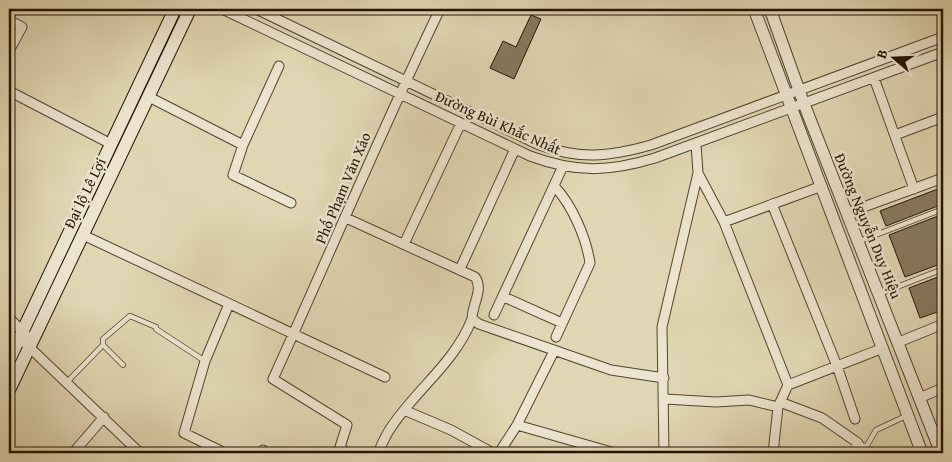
<svg xmlns="http://www.w3.org/2000/svg" width="952" height="462" font-family="'Gentium Book Plus',serif">
<style>
.building{fill:#87785d;stroke:#251300}
.lines{fill:none;stroke-linecap:round;stroke-linejoin:round}
.service-casing{stroke:#54442d;stroke-width:6}
.minor-casing{stroke:#54442d;stroke-width:11}
.tertiary-casing{stroke:#54442d;stroke-width:13}
.secondary-casing{stroke:#251300;stroke-width:14}
.service{stroke:#ece4ce;stroke-width:4.5}
.minor{stroke:#ece4ce;stroke-width:9}
.tertiary{stroke:#ece4ce;stroke-width:11}
.secondary{stroke:#ece4ce;stroke-width:12}
.labels{text-anchor:middle;stroke-width:5;stroke-linejoin:round;paint-order:stroke}
.street-label{font-size:15px;fill:#251300;stroke:#ece4ce}
</style>
<rect width="100%" height="100%" fill="#e1d6b3"/>
<filter id="stains"><feTurbulence type="fractalNoise" baseFrequency=".004" numOctaves="4"/><feColorMatrix values="0 0 0 0 .2 0 0 0 0 .09 0 0 0 0 .02 0 0 0 .5 -.17"/></filter>
<radialGradient id="worn" r=".72"><stop offset=".6" stop-color="#630" stop-opacity="0"/><stop offset="1" stop-color="#630" stop-opacity=".3"/></radialGradient>
<path class="building" d="M531,15L541,19L514,79L490,68L503,41L516,47Z
M943,187V204L886,226L880,211Z
M943,214V263L905,277L889,235Z
M943,275V310L920,318L909,288Z"/>
<g class="lines">
<defs>
<path id="service" d="M860,241L943,209
M879,294L943,269
M103,345L123,365
M67,382L103,345V339L130,316L156,327V329L205,361
M858,443L866,447L876,430L908,415"/>
<path id="minor" d="M222,9L530,156C576,173 609,172 655,158L943,52
M256,9L537,144C579,160 608,157 651,145L943,37
M9,20L22,27L9,51
M874,78L914,189
M9,91L111,144
M149,97L243,145L279,66
M895,135L943,117
M243,145L233,175L291,203
M698,173L724,222L788,385
M555,187C572,205 586,237 590,263L556,337
M772,204L837,366L855,419
M847,213L943,178
M346,218L475,277C484,290 472,304 472,319L479,324L611,370L664,378
M724,222L822,186
M83,235L385,377
M404,244L461,123
M460,269L515,149
M504,297L562,323
M494,315L563,166
M9,318L26,335
M899,342L943,324
M26,344L140,453
M919,398L943,388
M665,399L716,402L749,400L778,407
M780,402L822,418L858,443L854,453
M404,410L451,430L493,453
M517,425L615,453
M263,450L264,453
M73,453L104,417
M225,453L184,433L205,361L229,304
M347,453L340,447L347,425L273,379C329,256 381,131 440,9
M378,453C382,444 386,434 392,426C418,388 455,362 472,319
M499,453L517,425L554,351
M664,453L662,327L698,173L696,144
M773,453L778,407L788,385L883,348"/>
<path id="tertiary" d="M754,9L922,453
M770,9L804,104L941,453"/>
<path id="secondary" d="M9,360L175,9
M9,390L190,9"/>
</defs>
<use href="#service" class="service-casing"/>
<use href="#minor" class="minor-casing"/>
<use href="#tertiary" class="tertiary-casing"/>
<use href="#secondary" class="secondary-casing"/>
<use href="#service" class="service"/>
<use href="#minor" class="minor"/>
<use href="#tertiary" class="tertiary"/>
<use href="#secondary" class="secondary"/>
</g>
<g class="labels">
<g class="street-label">
<text transform="translate(498 123) rotate(24)" y="5">Đường Bùi Khắc Nhất</text>
<text transform="translate(343 188) rotate(-67)" y="5">Phố Phạm Văn Xảo</text>
<text transform="translate(85 193) rotate(-64)" y="5">Đại lộ Lê Lợi</text>
<text transform="translate(868 226) rotate(68)" y="5">Đường Nguyễn Duy Hiệu</text>
</g>
</g>
<rect width="952" height="462" fill="none" stroke="#e1d6b3" stroke-width="30"/>
<rect x="10" y="10" width="932" height="442" fill="none" stroke="#251300" stroke-width="2.5"/>
<rect x="15" y="15" width="922" height="432" fill="none" stroke="#251300"/>
<g transform="translate(894 58) rotate(289)" stroke="#ece4ce" stroke-width="4" paint-order="stroke">
<path d="M0-4L9 19L0 12L-9 19Z" fill="#251300"/>
<text y="-8" font-size="14" font-weight="bold" text-anchor="middle" fill="#251300">B</text>
</g>
<rect width="100%" height="100%" filter="url(#stains)"/>
<rect width="100%" height="100%" fill="url(#worn)"/>
</svg>
